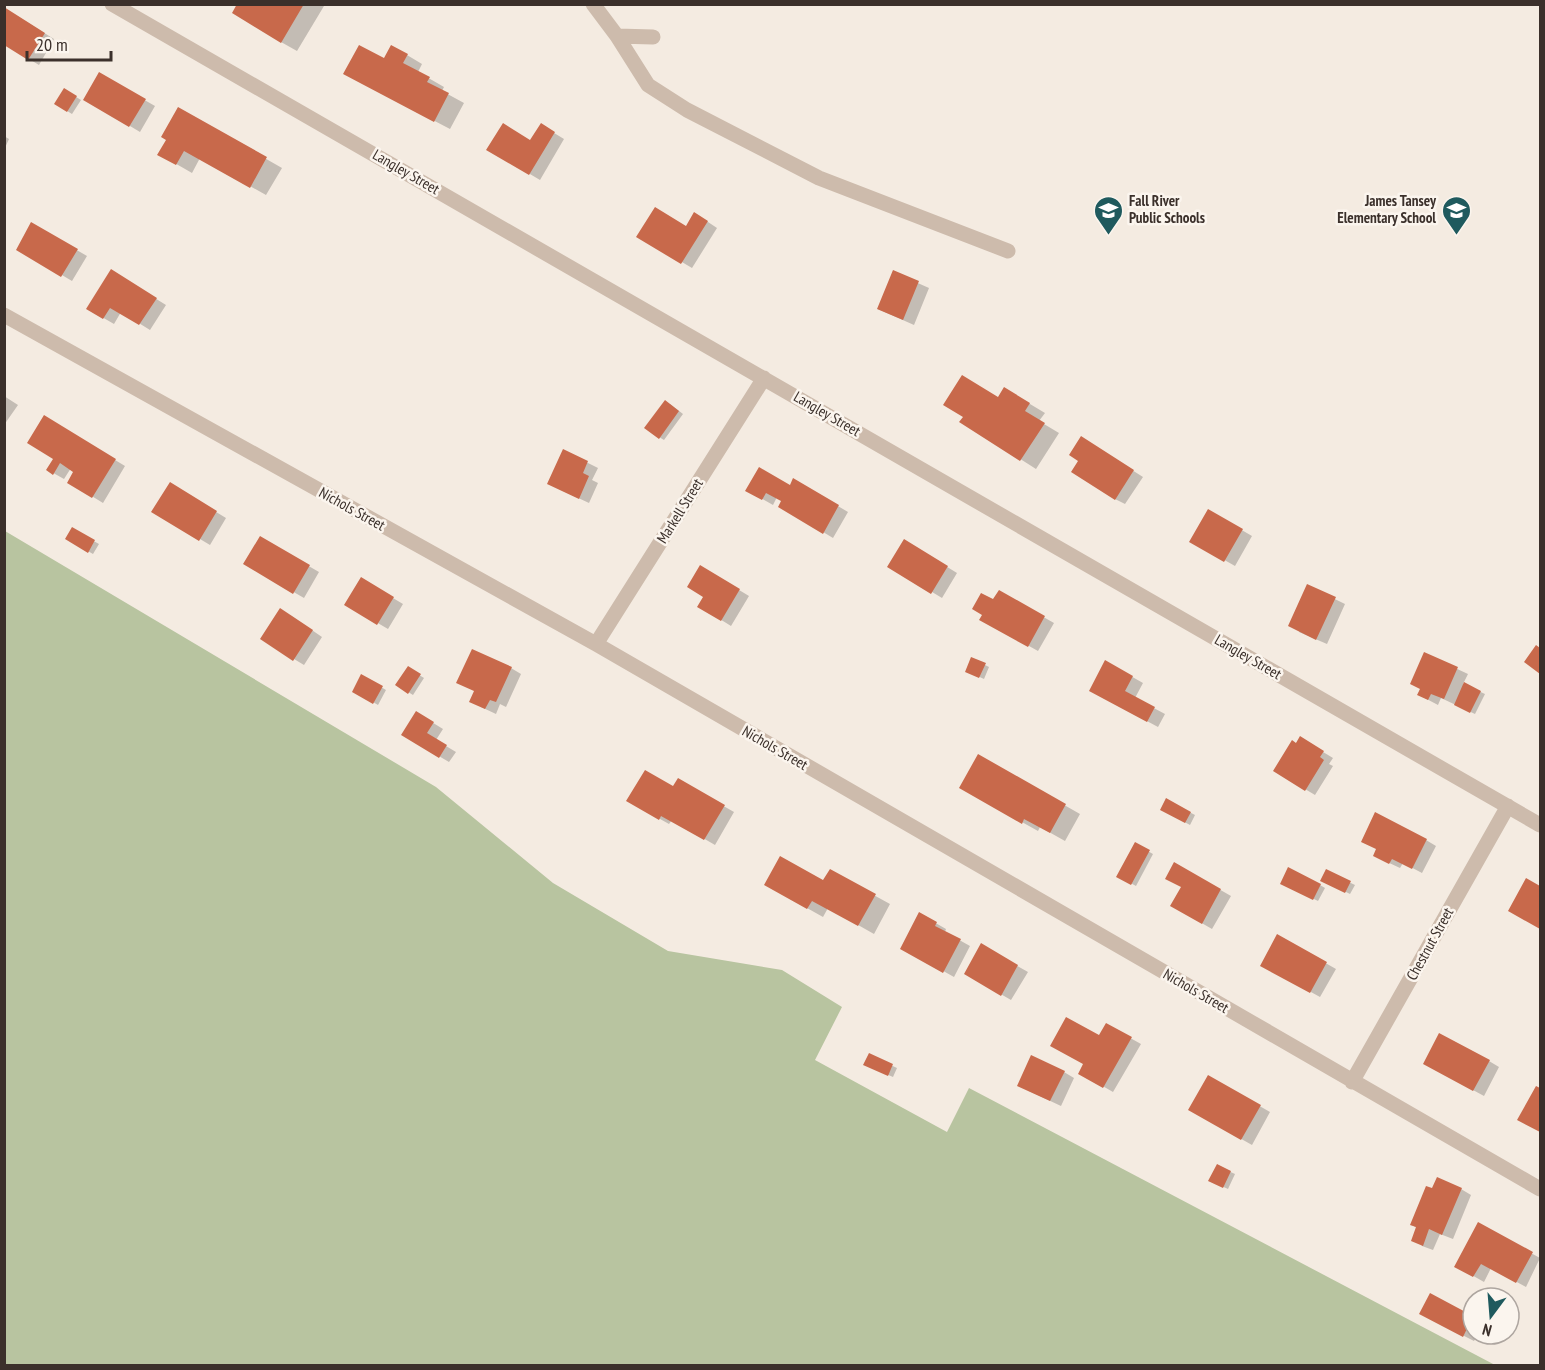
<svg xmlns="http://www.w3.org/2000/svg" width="1545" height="1370" font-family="'PT Sans Narrow',sans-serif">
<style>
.green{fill:#b8c4a0}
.shadow{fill:#0003}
.building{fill:#c8694b}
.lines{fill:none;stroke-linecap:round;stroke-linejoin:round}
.minor{stroke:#cdbbac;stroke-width:15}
.labels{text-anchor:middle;stroke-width:5;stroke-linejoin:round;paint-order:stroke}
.street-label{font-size:15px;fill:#3b302b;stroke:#fbf5ee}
.poi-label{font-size:15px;font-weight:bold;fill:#3b302b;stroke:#fbf5ee;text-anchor:start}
</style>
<rect width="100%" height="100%" fill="#f4ebe1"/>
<path class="green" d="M5,531L436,787L553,883L668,951L782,970L842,1007L815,1060L947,1132L969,1088L1495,1365H5Z"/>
<path class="shadow" d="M239,4H322L324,6L297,51L281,42Z
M4,8L54,39L39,65L4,44Z
M407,55L422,64L418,72L444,87L442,91L464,103L450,129L360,82L384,60Z
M99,74L155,106L140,132L85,99Z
M65,90L81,100L72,114L56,104Z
M179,109L282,168L266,195L200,158L192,173L159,154L168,140Z
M541,125L564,139L540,180L488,149L531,142Z
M4,136L9,139L4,150Z
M705,220L717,228L692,268L638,236L687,228Z
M32,224L87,256L72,281L18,249Z
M111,271L166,305L150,330L121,312L114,324L88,309Z
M893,272L929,288L914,325L878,309Z
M4,396L18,405L4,425Z
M1020,398L1045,413L1039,421L1059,433L1036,469L962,422L999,399Z
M670,404L683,414L664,440L659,437Z
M44,417L125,466L103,503L69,482L75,471L71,468L64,479L48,470L55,458Z
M1091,444L1143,477L1125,504L1115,499L1080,461Z
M564,451L598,468L592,480L598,483L589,503L559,489Z
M794,480L848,512L833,538L780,506L783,501L777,497L773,505L747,490L790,487Z
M170,484L226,518L210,545L153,511Z
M1209,511L1252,536L1235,566L1191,541Z
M72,529L99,544L93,554L67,539Z
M260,538L319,572L304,598L245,564Z
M905,541L957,573L942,598L889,566Z
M701,567L749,596L731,626L699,606L705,597Z
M361,579L403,604L388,629L347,605Z
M1308,586L1345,604L1327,644L1299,632Z
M999,592L1054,623L1038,651L981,619Z
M290,615L322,637L304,665L294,659Z
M1425,654L1468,674L1463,684L1485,694L1475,714L1441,698L1438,705L1419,695Z
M1106,662L1143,683L1135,698L1165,714L1158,727L1091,691Z
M985,665L989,667L984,679L971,673Z
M408,668L424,678L413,695L397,685Z
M511,668L521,674L506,707L500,704L496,714L481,707Z
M362,676L386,690L378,705L354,691Z
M417,713L443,729L436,740L456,752L449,762L403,735Z
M1300,738L1333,758L1329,764L1333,766L1315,795L1275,771Z
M978,756L1080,814L1065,841L1040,827L1038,831L961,788Z
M678,780L734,812L715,845L672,820L669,824L628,801L674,788Z
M1166,800L1195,815L1190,825L1162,810Z
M1426,840L1436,846L1422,873L1403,863L1400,868L1385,861Z
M1135,844L1153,854L1136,886L1118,876Z
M1175,864L1231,896L1212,929L1172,906L1182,887Z
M830,871L890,904L874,934L828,908L823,917L766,885L824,882Z
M1326,871L1355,885L1350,894L1322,880Z
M1527,880L1540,887V927L1510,910Z
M1282,883L1320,885L1325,888L1318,901Z
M920,914L946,929L945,932L970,946L954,977L902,948Z
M1278,936L1336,969L1320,997L1262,965Z
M981,946L1028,972L1011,1000L966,974Z
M1107,1025L1141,1044L1113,1092L1080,1073Z
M869,1055L897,1068L893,1077L870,1067Z
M1489,1061L1499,1067L1484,1096L1425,1064Z
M1064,1072L1074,1078L1061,1106L1029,1091Z
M1209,1077L1270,1112L1252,1145L1190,1110Z
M1537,1088L1540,1090V1131L1520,1119Z
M1217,1166L1235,1174L1228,1189L1215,1183Z
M1461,1189L1471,1195L1453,1239L1440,1234L1433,1250L1422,1246L1417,1228L1412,1225Z
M1479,1225L1540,1258L1526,1287L1491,1268L1484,1282L1456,1266Z
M1431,1295L1473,1317V1334H1478L1474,1341L1431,1319Z"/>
<path class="building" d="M237,4H304L281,43L232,13Z
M4,7L45,33L28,60L4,45Z
M359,45L384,58L391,45L408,54L403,63L430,77L427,82L449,93L434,122L343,74Z
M99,72L146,99L129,127L83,100Z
M64,88L77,96L67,112L54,104Z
M178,107L267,157L250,188L184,151L176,165L157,155L166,140L161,137Z
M503,123L530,140L541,123L555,132L529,175L486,150Z
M655,207L686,226L694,212L708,221L681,264L636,237Z
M31,222L78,249L61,277L16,250Z
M111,269L157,298L139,325L110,308L103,319L86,309Z
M893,270L919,281L903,320L877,309Z
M962,375L998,397L1004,387L1030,403L1025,411L1045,423L1020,461L959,422L963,417L943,405Z
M665,400L679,411L659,439L644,428Z
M44,415L116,459L92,498L67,483L73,472L60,463L53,475L46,470L53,459L27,443Z
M1081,436L1134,470L1115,500L1071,472L1078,461L1069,455Z
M563,449L588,461L583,473L589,476L579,499L547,484Z
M759,467L790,485L793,478L839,505L823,534L778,507L781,501L766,493L762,500L745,491Z
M170,482L217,511L199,541L151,512Z
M1208,509L1243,529L1224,562L1189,542Z
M72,527L95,540L88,553L65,539Z
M260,536L310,565L293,594L243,564Z
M904,539L948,566L931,594L887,567Z
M700,565L740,589L721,621L697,607L703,597L687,587Z
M361,577L394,597L377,625L344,605Z
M1307,584L1336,597L1316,640L1288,626Z
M999,590L1045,616L1028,647L979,620L982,615L972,609L981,593L993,599Z
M280,608L313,630L293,661L260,639Z
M1536,645L1540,648V674L1524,662Z
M472,649L512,667L496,702L490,700L485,709L469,702L474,691L456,683Z
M1424,652L1458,667L1444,699L1431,694L1428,700L1417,695L1420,689L1410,684Z
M971,657L986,663L979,678L965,672Z
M1105,660L1133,676L1125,691L1155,707L1147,722L1089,691Z
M408,666L421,674L408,694L395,685Z
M361,674L383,686L373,704L352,692Z
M1464,682L1481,691L1470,713L1454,705Z
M416,711L434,722L427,733L447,745L439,758L401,735Z
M1300,736L1324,751L1320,757L1324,760L1305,791L1273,771L1292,740L1296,743Z
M978,754L1066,804L1050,833L1024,819L1022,824L959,788Z
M645,770L673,786L678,778L725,805L704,840L661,816L659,820L626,801Z
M1166,798L1191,812L1185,823L1160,810Z
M1375,812L1427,839L1412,869L1392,859L1389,864L1373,856L1376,849L1361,842Z
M1135,842L1150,850L1131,885L1116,877Z
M780,856L823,880L830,869L876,894L858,926L812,901L807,909L764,885Z
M1174,862L1221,889L1202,924L1170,906L1181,887L1165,879Z
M1288,867L1321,884L1313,900L1280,884Z
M1326,869L1351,881L1345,893L1320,881Z
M1526,878L1540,886V929L1508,911Z
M919,912L937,922L935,926L961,939L943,973L900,949Z
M1277,934L1327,962L1310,993L1260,966Z
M981,943L1018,965L1001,996L964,974Z
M1066,1017L1099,1035L1106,1023L1132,1037L1103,1088L1078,1074L1083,1064L1050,1046Z
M1439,1033L1490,1060L1473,1091L1423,1064Z
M869,1053L893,1064L888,1076L863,1065Z
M1031,1055L1065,1071L1050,1101L1017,1086Z
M1208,1075L1261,1105L1241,1140L1188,1110Z
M1536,1086L1540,1088V1132L1517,1120Z
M1217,1164L1231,1171L1223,1188L1208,1181Z
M1437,1177L1462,1188L1442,1235L1429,1229L1423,1246L1411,1241L1416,1227L1410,1225L1426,1186L1432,1188Z
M1478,1222L1533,1252L1516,1283L1481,1264L1473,1277L1454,1267Z
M1430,1293L1473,1316L1463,1337L1419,1314Z"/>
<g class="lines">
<path class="minor" d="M112,4L1540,825
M593,4L617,36L653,37
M617,36L648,85L687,110L819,178L1008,251
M4,315L596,644L1540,1189
M596,644L764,378
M1352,1082L1508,806"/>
</g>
<defs>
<symbol id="school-pin" viewBox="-11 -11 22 30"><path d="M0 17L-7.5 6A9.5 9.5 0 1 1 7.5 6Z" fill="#1f5a5e" stroke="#fbf5ee"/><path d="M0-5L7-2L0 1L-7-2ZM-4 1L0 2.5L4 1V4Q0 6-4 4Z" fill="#fff"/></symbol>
</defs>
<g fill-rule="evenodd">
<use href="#school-pin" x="1092" y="194" width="33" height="45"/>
<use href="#school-pin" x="1440" y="194" width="33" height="45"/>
</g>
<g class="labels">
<g class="street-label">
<text transform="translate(406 172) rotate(30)" y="5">Langley Street</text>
<text transform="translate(827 414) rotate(30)" y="5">Langley Street</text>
<text transform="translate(352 509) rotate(29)" y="5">Nichols Street</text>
<text transform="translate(680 511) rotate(-58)" y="5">Markell Street</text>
<text transform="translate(1248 657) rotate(30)" y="5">Langley Street</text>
<text transform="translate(775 748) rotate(30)" y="5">Nichols Street</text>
<text transform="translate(1430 944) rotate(-61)" y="5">Chestnut Street</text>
<text transform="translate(1196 991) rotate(30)" y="5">Nichols Street</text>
</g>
<g class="poi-label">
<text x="1129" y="206">Fall River<tspan x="1129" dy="17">Public Schools</tspan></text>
<text x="1436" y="206" text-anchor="end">James Tansey<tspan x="1436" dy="17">Elementary School</tspan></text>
</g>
</g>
<rect width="1545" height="1370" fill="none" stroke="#3b302b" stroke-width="12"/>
<g transform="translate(1491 1316) rotate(196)"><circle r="28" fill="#fbf5ee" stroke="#aea6a0" stroke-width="1.5"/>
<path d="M0-4.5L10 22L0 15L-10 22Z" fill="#1f5a5e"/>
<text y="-9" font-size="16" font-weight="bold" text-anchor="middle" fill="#3b302b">N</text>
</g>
<path d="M27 51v9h84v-9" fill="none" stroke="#3b302b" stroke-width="3"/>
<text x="36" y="51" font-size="18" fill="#3b302b" stroke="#fbf5ee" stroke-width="4.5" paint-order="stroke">20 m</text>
</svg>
